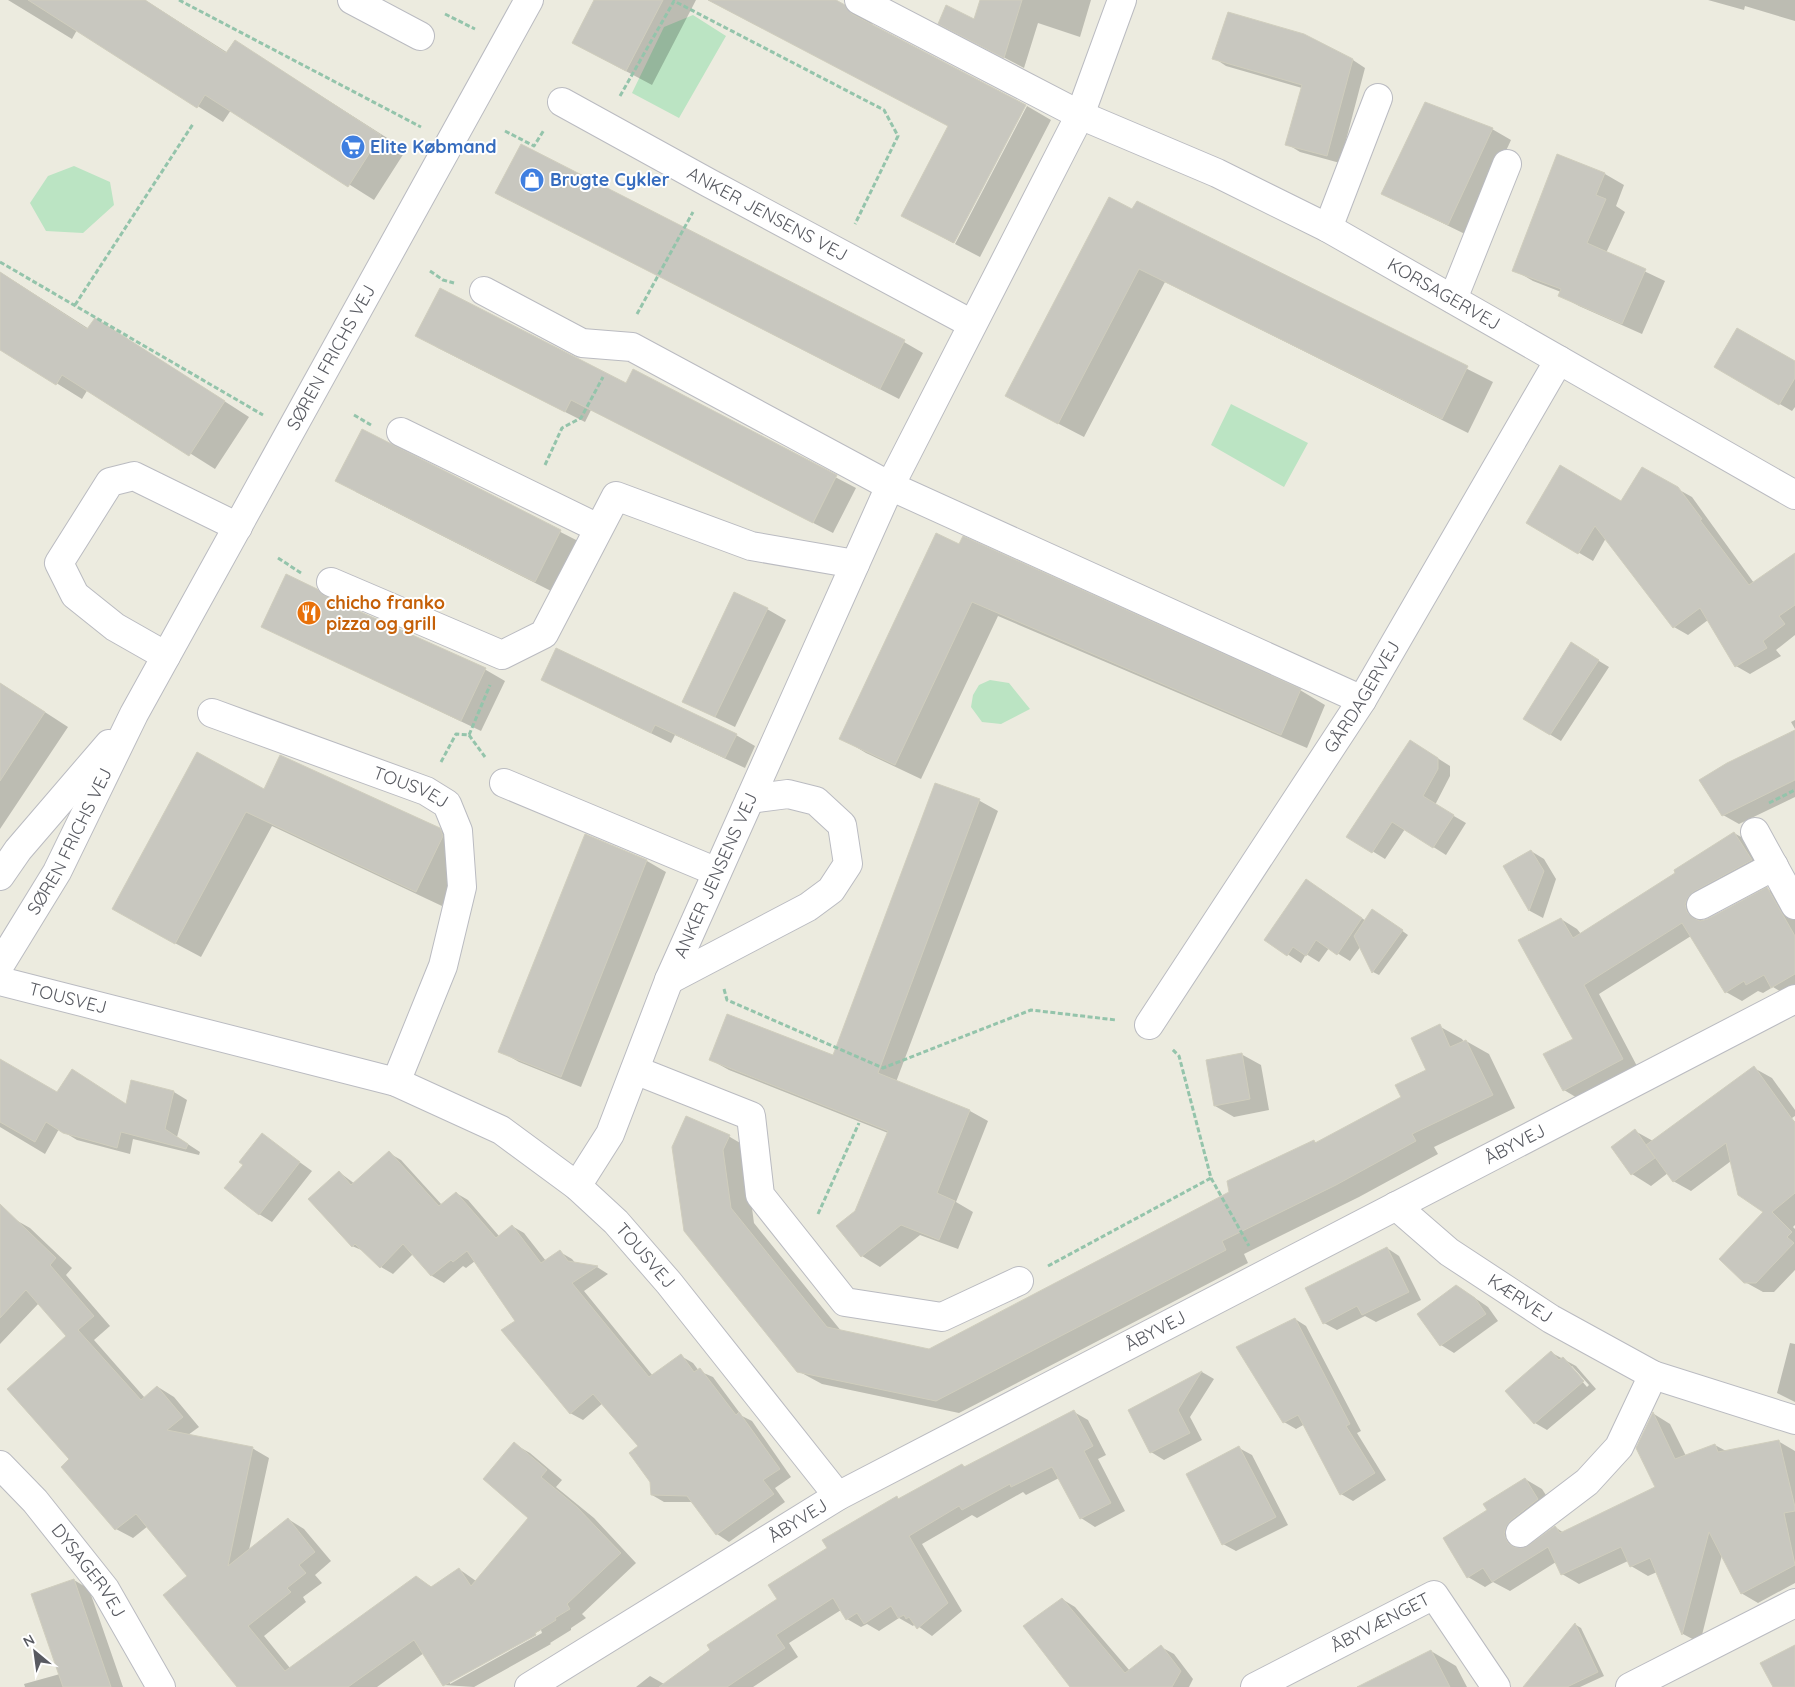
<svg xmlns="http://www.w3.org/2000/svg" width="1795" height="1687" font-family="Quicksand,sans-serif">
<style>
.green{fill:#bbe4c3}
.shadow{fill:#0003;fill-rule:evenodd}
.building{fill:#c8c7bf;stroke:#d0cebe}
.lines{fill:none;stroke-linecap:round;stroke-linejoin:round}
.minor-casing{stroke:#babbc1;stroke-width:30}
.path{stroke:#94c4ab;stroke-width:3;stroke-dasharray:5 2.5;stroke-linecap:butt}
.minor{stroke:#fff;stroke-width:28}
.labels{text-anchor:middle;stroke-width:4;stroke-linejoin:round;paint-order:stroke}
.shop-label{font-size:18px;font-weight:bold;fill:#366cbe;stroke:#fff;text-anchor:start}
.street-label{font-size:18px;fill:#585a61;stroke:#fff}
.food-label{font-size:18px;font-weight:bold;fill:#c56008;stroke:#fff;text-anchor:start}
</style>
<rect width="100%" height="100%" fill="#ecebdf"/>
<path class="green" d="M693,15L726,36L679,118L632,93L664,27Z
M74,166L110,182L114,205L83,233L46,231L30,203L48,176Z
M1231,404L1308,443L1284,487L1211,445Z
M990,680L1009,683L1030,709L1001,724L982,722L971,707L973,695L979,685Z"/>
<path class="shadow" d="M8,0H145L228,53L260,57L406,150L374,200L231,110L223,122L77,30L72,39Z
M596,0H696L652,85L573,43Z
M708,0H833L870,21L875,28L1025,105L953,243L903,215L950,126Z
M981,0H1091L1080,37L1038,23L1024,68L959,34L974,21Z
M1708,0H1795V21L1745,6L1744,10Z
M1214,58L1353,60L1365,68L1340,163L1300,152L1287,144L1302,88L1226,66Z
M1027,106L1051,120L980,257L955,244Z
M1492,129L1511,140L1467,235L1383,194Z
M1558,155L1605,174L1624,185L1616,206L1625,212L1606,253L1665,281L1642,334L1579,306L1559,295L1561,292L1533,281L1514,270Z
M497,193L904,342L923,353L899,399Z
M1137,202L1493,382L1468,433L1165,282L1084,437L1032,410Z
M0,272L89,329L95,319L120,334L249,417L215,469L88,389L82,399L0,348Z
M436,347L627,384L634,371L856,488L833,533L591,410L585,422Z
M1795,363V407L1792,411L1716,367Z
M363,431L580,542L555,593L356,492Z
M1642,469L1692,497L1754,583L1795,555V635L1776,650L1781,656L1750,674L1736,666L1708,620L1688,635L1674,627L1606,538L1593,561L1527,522L1622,502Z
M936,535L1300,690L1325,705L1307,748L998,616L921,779L866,753L841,738Z
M317,590L340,604L486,670L505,681L481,731L262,626Z
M767,609L786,620L735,727L684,702Z
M1571,644L1609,667L1561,741L1524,719Z
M542,680L736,735L755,746L745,768L675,735L671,743Z
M0,683L68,727L0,829Z
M1795,720V729L1791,722Z
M1795,731V797L1739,824L1723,815Z
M1423,749L1450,766V776L1435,805L1466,823L1446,855L1405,829L1385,859L1348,836Z
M935,784L980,801L998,811L896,1082L970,1111L988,1121L956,1202L973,1212L958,1249L920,1235L880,1267L862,1256L856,1212L888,1133L729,1070L711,1060L833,1057Z
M265,790L439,829L465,844L468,850L442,906L272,826L201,957L139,924Z
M1734,833L1750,842L1768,869L1701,914L1703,921L1767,889L1783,898L1795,918V992L1788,996L1773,987L1763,993L1758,991L1742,1001L1726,992L1691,936L1599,994L1638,1068L1579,1099L1564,1090L1575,1039L1561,919L1577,929L1581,934L1677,873Z
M586,835L647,861L666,872L581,1087L519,1062L500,1051Z
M1531,851L1544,859L1556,879L1543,918L1530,911L1505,866Z
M1319,888L1366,921L1379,914L1408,935L1379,975L1373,972L1361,946L1350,961L1329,948L1319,962L1306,954L1301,963L1266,940Z
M1439,1026L1462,1039L1464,1042L1466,1041L1489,1054L1515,1108L1434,1147L1438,1154L1359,1197L1244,1254L1248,1263L959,1413L822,1384L798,1371L687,1117L730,1137L752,1150L746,1164L754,1223L842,1332L929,1350L1231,1193L1314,1141L1317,1143L1403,1098L1428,1070Z
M1241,1054L1261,1065L1269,1110L1234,1117L1215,1106Z
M0,1060L58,1094L127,1105L132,1082L174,1092L187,1100L177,1137L200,1152L199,1155L133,1139L130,1154L77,1140L59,1129L45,1154L0,1127Z
M1754,1068L1772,1078L1795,1110V1116L1792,1118L1795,1122V1225L1793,1227L1795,1229V1270L1774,1292H1763L1745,1282L1765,1212L1731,1161L1691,1191L1673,1181L1668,1173L1651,1186L1632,1174L1635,1131L1653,1141Z
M262,1135L312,1171L272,1222L259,1214L244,1165Z
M389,1153L401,1160L442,1205L456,1193L468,1200L499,1236L512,1226L524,1233L546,1261L560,1252L572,1259L576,1264L597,1267L608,1274L584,1291L653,1376L681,1356L693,1363L699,1371L713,1377L742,1416L752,1421L791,1477L775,1488L785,1502L729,1542L717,1534L693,1502H664L652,1495L651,1482L640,1447L603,1403L583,1420L570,1413L516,1322L475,1261L466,1268L463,1266L444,1283L432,1276L413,1254L393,1274L381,1267L366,1252L352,1246L339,1172L355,1184Z
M14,1219L30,1228L72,1268L66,1275L110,1326L94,1340L145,1398L158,1387L174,1397L199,1427L188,1435L252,1448L269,1458L249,1550L288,1519L304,1529L331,1561L315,1575L322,1583L303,1597L306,1602L264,1636L290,1668L416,1578L432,1587L459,1569L476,1581L530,1518L514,1444L530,1453L562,1480L556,1487L594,1518L636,1563L582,1614L586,1618L571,1628V1630L550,1643L551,1644L474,1687L444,1685L424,1653L377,1687H239L189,1576L148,1526L133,1538L116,1529L71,1459L68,1336L39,1303L0,1344V1229ZM541,1630L542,1633L450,1684V1681Z
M1387,1248L1399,1256L1421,1300L1376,1322L1365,1316L1337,1330L1324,1323Z
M1469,1294L1488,1307L1498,1321L1454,1353L1441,1345Z
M1295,1319L1306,1326L1361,1431L1357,1433L1386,1480L1353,1501L1341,1494L1305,1424L1296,1429L1284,1422Z
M1790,1343L1795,1344V1402L1777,1393Z
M1552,1353L1576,1366L1596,1389L1547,1430L1535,1423ZM1569,1366H1572L1589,1385L1587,1387Z
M1202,1372L1214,1379L1190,1417L1202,1440L1164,1460L1151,1452L1129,1410Z
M1074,1412L1088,1420L1106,1455L1098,1459L1125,1511L1095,1527L1081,1518L1059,1478L1026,1495L1023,1492L977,1518L972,1515L922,1544L962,1611L932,1636L915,1624L913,1626L899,1618L879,1631L867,1624L861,1627L847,1619L841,1610L789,1643L798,1657L753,1687H636L650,1676L664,1684L779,1599L829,1548L897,1498L900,1500L962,1465L966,1467Z
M1654,1414L1670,1424L1686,1456L1715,1445L1726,1451L1778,1441L1795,1451V1583L1758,1603L1741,1593L1722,1555L1700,1643L1683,1634L1657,1572L1648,1576L1631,1566L1628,1561L1579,1584L1562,1574L1556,1562L1510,1591L1493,1582L1485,1587L1468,1577L1489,1510L1525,1479L1542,1489L1555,1509L1521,1545L1523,1549L1555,1527L1564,1533L1656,1487Z
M1239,1448L1252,1455L1288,1525L1236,1551L1223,1544Z
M74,1580L89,1589L123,1687H25L24,1684L60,1674Z
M1062,1599L1075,1607L1130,1671L1161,1647L1174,1654L1193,1679L1189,1687H1071Z
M1576,1625L1581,1628L1604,1676L1580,1687H1546Z
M1431,1651L1456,1666L1467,1687H1360Z"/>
<path class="building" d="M28,0H145L226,53L235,40L381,135L348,187L205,95L197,108Z
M594,0H663L626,71L572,43Z
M708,0H836L845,5L852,14L1026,105L954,243L901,216L948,126Z
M980,0H1022L1004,58L938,24L946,5L974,19Z
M1228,12L1304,34L1353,59L1327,156L1285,145L1302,85L1212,59Z
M1425,102L1493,128L1448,225L1381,194Z
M521,144L905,340L880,389L495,193Z
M1557,154L1605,173L1596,195L1606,199L1587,243L1646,269L1622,324L1558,296L1561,289L1512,271Z
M1109,197L1132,209L1137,201L1468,366L1442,419L1139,269L1058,424L1005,396Z
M0,272L87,329L95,318L225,401L189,456L62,375L56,385L0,350Z
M440,288L626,383L633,369L837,475L813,523L571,400L565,412L415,336Z
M1737,328L1795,361V378L1779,405L1714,367Z
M362,429L561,530L535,582L335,481Z
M1560,465L1621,501L1642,467L1678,487L1702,519L1700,520L1749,585L1795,553V605L1779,616L1785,624L1763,641L1767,648L1735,667L1700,608L1673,628L1595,526L1578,554L1526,523Z
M936,533L959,544L963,536L1301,689L1281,735L972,602L895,765L839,739Z
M286,574L317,589L325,596L486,668L461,721L261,627Z
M734,592L768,608L715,717L682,702Z
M1571,642L1599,660L1550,735L1523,719Z
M556,648L737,734L725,758L655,725L651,733L541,680Z
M0,683L45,712L0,781Z
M1795,730V780L1722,816L1699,780L1727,763Z
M1410,740L1438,758V769L1423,796L1454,815L1433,848L1392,822L1372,853L1346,837Z
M197,752L264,789L280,755L440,828L443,836L416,892L246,812L175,944L112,909Z
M935,783L980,799L878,1073L970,1110L937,1193L955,1201L939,1240L901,1225L861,1257L836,1226L855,1211L888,1131L709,1060L727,1014L833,1055Z
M1734,832L1752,860L1693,892L1688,897L1685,904L1687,912L1693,918L1700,921L1708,919L1767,887L1795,936V974L1771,988L1764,975L1746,985L1744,981L1725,993L1682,923L1584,985L1623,1059L1563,1091L1543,1054L1573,1039L1518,940L1561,918L1573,938L1675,873L1674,870Z
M585,834L647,860L561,1077L498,1052Z
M1531,850L1544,871L1529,911L1503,866Z
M1306,879L1362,918L1337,955L1316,940L1306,956L1293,947L1287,956L1264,940Z
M1372,909L1403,930L1372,973L1354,936Z
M1440,1024L1450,1047L1466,1040L1493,1095L1412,1134L1416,1141L1336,1185L1222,1241L1226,1250L936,1401L797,1372L684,1231L672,1147L686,1116L730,1135L723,1150L731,1208L827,1327L929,1349L1229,1192L1227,1181L1314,1140L1315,1143L1401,1097L1395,1085L1426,1070L1411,1038Z
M1242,1053L1250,1099L1214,1106L1206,1060Z
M0,1059L57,1092L72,1069L126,1104L131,1080L174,1091L165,1129L188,1144L186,1149L121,1132L117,1148L63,1133L46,1122L35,1142L0,1122Z
M1754,1066L1795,1123V1193L1772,1212L1792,1232L1787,1237L1794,1243L1756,1283H1744L1719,1259L1763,1212L1738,1195L1726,1143L1673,1182L1646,1145Z
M1635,1129L1655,1158L1631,1175L1611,1147Z
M262,1133L300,1162L259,1215L224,1188L243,1165L239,1162Z
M389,1151L439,1206L456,1192L496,1238L512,1225L541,1263L560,1250L568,1261L598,1266L572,1283L649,1377L681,1354L694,1372L700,1368L736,1415L739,1412L780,1469L763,1480L774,1494L716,1535L687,1496L651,1495L650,1482L629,1453L638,1446L593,1394L570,1414L501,1330L515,1321L467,1251L453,1262L451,1260L431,1276L403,1244L380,1268L355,1244L352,1247L308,1199L339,1171L351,1185Z
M0,1204L56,1258L50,1265L94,1316L78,1330L141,1400L157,1386L183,1417L167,1430L253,1447L228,1566L288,1518L315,1552L299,1565L306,1573L287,1588L291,1592L248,1626L285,1671L416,1576L431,1587L459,1568L471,1586L528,1518L483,1479L514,1442L547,1470L541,1477L577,1507L621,1553L567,1604L570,1609L555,1618L556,1620L535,1633L536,1635L443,1686L414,1640L348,1687H237L163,1595L187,1576L136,1514L115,1530L61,1467L69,1459L7,1389L66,1336L26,1290L0,1318Z
M1387,1247L1409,1292L1362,1315L1357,1306L1323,1324L1305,1288Z
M1456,1285L1475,1298L1486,1314L1440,1346L1417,1314Z
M1295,1318L1350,1424L1346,1426L1375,1473L1340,1495L1298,1415L1283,1423L1236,1347Z
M1551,1351L1559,1360L1563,1357L1584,1381L1534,1424L1505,1391Z
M1202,1371L1178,1410L1190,1433L1150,1453L1128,1410Z
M1074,1410L1093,1446L1084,1451L1111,1503L1080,1519L1052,1467L1011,1487L1010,1484L962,1510L959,1506L909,1536L948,1603L917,1629L909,1617L906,1619L904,1615L898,1618L891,1606L864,1624L857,1613L846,1620L833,1598L776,1635L785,1648L727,1687H659L710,1650L707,1645L777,1599L768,1585L827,1548L822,1540L897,1496L898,1499L962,1464L964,1467Z
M1653,1412L1675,1459L1715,1444L1718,1452L1779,1440L1795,1507V1511L1784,1513L1795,1565L1741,1594L1709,1532L1682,1635L1650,1558L1630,1567L1621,1547L1561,1575L1548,1547L1492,1582L1483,1568L1467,1578L1443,1538L1487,1510L1483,1504L1525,1478L1538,1499L1510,1521L1506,1527L1504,1534L1508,1543L1514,1547L1521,1548L1529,1545L1555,1526L1560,1533L1655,1487L1636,1448Z
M1239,1446L1276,1517L1222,1545L1186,1474Z
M74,1579L111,1687H63L31,1594Z
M1062,1598L1125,1673L1161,1645L1181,1671L1172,1687H1070L1023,1626Z
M1575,1623L1598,1672L1567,1687H1523Z
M1795,1645V1687H1773L1760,1663Z
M1431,1650L1450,1687H1357Z"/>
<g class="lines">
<defs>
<g id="minor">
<path d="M352,0L420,36"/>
<path id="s1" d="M859,0L1080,115L1217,173L1328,228L1795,495"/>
<path id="s2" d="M562,102L709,183L972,324"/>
<path d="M1328,228L1378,98"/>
<path d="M484,291L582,343L632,347L890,486L1362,700"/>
<path d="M1453,299L1507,164"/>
<path d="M401,432L598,528"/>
<path d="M331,582L502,655L544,634L616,496L751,546L855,564"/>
<path d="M166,656L115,627L75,595L59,563L110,482L134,476L238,527"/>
<path id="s3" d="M212,713L426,791L447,804L458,831L462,887L443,966L396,1082"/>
<path d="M504,783L717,872"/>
<path d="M1755,832L1795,905"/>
<path d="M0,876L18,850L109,744"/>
<path d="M1701,905L1774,866"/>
<path id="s4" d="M0,965L57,872L134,714L529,0"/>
<path d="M669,980L808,907L831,890L848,864L842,825L816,801L788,794L750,799"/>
<path id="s5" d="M0,981L396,1082L501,1130L577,1186L616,1222L669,1283L838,1496"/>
<path id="s6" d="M1149,1025L1362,700L1559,360"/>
<path d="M635,1070L751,1116L760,1195L845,1302L942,1317L1019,1281"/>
<path id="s7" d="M577,1186L610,1134L669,980L890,486L1080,115L1122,0"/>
<path id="s8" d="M1396,1206L1449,1252L1551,1319L1653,1375L1795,1420"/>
<path id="s9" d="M0,1465L35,1501L105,1589L161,1687"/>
<path d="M1520,1533L1587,1482L1619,1447L1653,1375"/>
<path id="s10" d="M529,1687L838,1496L1795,999"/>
<path id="s11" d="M1255,1687L1434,1595L1496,1687"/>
<path d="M1630,1687L1795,1603"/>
</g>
</defs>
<use href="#minor" class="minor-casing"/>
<path class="path" d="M179,0L421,127
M445,14L475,29
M620,96L674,1L884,110L898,136L855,224
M505,131L534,146L544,130
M0,262L263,415
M430,271L443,280L454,283
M75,305L193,124
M637,314L693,212
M354,415L371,425
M545,465L562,428L581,418L603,377
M278,558L301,573
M469,735L485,757
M441,762L456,734L469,735L490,685
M1769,803L1795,790
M724,989L727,1000L883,1068L1031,1010L1116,1020
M1211,1178L1249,1246
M818,1214L859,1123
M1048,1266L1211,1178L1179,1056L1172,1049"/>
<use href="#minor" class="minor"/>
</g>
<defs>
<symbol id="supermarket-disc" viewBox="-11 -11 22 22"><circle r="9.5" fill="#3f7fe0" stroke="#fff"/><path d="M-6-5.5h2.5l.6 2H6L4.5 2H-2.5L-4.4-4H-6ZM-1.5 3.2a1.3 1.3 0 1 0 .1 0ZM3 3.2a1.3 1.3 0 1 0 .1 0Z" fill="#fff"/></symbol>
<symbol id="shop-disc" viewBox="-11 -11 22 22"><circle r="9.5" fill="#3f7fe0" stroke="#fff"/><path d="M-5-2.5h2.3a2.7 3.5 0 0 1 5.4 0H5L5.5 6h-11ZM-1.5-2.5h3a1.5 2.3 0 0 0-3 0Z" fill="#fff"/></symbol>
<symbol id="restaurant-disc" viewBox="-11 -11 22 22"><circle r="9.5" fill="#e8710a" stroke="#fff"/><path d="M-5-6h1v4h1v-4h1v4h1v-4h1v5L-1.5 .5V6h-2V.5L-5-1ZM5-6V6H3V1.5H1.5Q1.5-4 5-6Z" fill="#fff"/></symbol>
</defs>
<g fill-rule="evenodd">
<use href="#supermarket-disc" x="339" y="133" width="28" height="28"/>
<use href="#shop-disc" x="518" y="166" width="28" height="28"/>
<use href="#restaurant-disc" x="295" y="599" width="28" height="28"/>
</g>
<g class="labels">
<g class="shop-label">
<text x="370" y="153">Elite Købmand</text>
<text x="550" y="186">Brugte Cykler</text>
</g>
<g class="street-label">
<text dy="6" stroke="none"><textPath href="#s2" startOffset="234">ANKER JENSENS VEJ</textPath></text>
<text dy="6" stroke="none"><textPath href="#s1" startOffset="655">KORSAGERVEJ</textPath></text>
<text dy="6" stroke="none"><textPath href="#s4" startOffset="692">SØREN FRICHS VEJ</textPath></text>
<text dy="6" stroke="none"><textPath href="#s6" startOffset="391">GÅRDAGERVEJ</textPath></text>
<text dy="6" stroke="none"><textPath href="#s3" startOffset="212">TOUSVEJ</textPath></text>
<text dy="6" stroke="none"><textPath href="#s4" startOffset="142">SØREN FRICHS VEJ</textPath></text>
<text dy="6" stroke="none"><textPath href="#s7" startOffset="341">ANKER JENSENS VEJ</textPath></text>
<text dy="6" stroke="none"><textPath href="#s5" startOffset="70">TOUSVEJ</textPath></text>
<text dy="6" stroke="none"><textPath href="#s10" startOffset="1126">ÅBYVEJ</textPath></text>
<text dy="6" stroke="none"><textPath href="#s5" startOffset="716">TOUSVEJ</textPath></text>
<text dy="6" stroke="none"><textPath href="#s8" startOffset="155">KÆRVEJ</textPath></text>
<text dy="6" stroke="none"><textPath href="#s10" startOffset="721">ÅBYVEJ</textPath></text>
<text dy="6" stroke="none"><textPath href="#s10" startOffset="316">ÅBYVEJ</textPath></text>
<text dy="6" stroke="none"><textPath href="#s9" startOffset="138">DYSAGERVEJ</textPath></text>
<text dy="6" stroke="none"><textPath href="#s11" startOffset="141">ÅBYVÆNGET</textPath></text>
</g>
<g class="food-label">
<text x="326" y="609">chicho franko<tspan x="326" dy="21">pizza og grill</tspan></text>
</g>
</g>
<g transform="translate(35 1652) rotate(331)" stroke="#ffffff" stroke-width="4" paint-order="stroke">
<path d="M0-4L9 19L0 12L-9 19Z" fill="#585a61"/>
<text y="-8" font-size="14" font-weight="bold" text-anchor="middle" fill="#585a61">N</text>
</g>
</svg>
